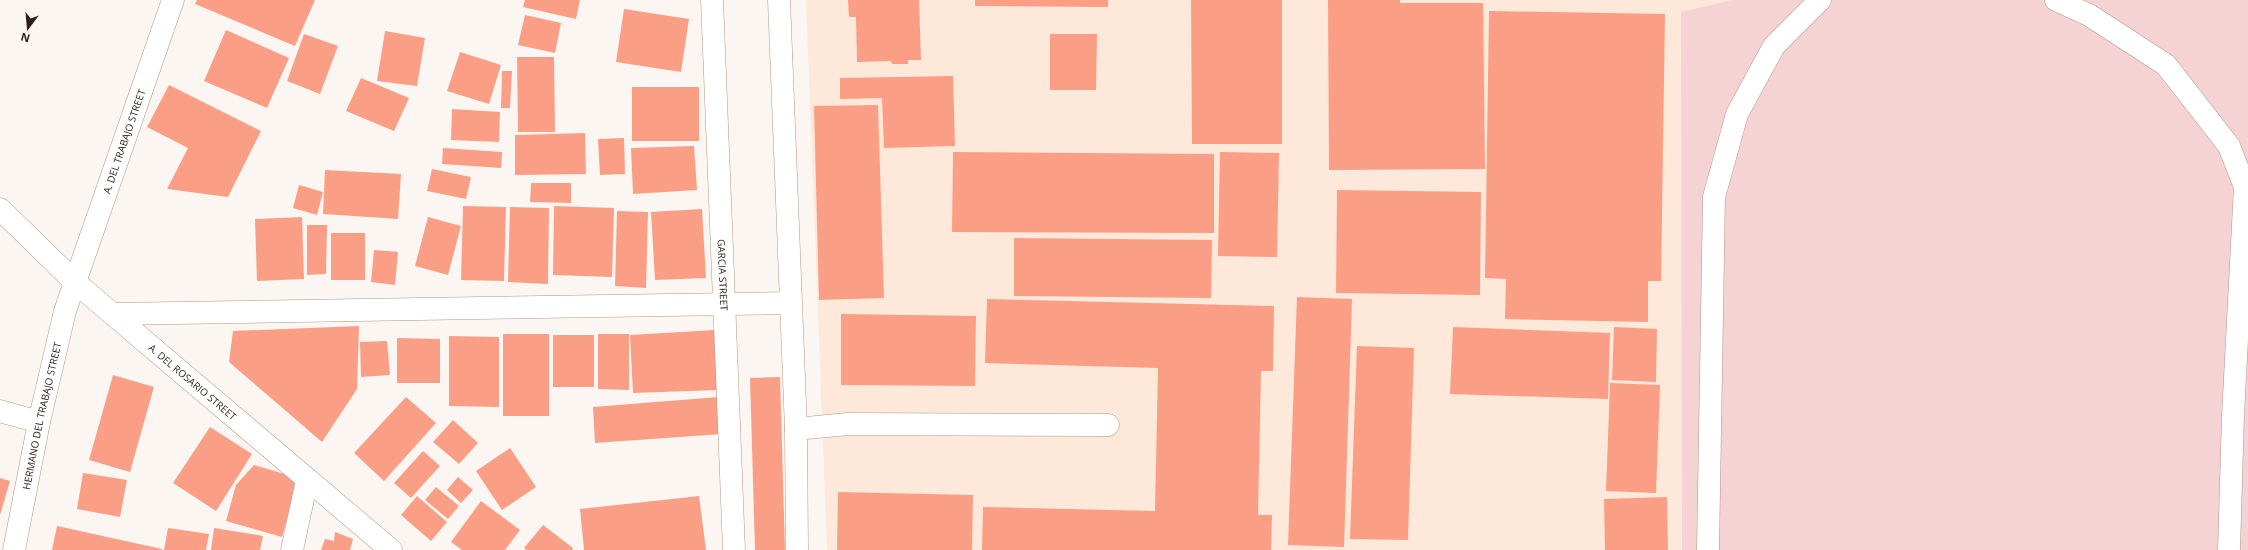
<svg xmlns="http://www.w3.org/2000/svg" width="2248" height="550" font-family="'Open Sans',sans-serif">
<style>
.built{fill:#fde8d9}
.green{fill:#f5d3d4}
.building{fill:#fa9e85}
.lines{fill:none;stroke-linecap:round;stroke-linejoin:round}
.minor-casing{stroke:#b19785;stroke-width:23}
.minor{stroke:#fff;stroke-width:22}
.labels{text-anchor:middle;stroke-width:3;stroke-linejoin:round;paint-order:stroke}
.street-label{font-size:10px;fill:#2b211a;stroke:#fcf6f2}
</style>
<rect width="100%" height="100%" fill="#fcf6f2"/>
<path class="built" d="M806,0H2248V550H827Z"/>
<path class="green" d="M1732,0H2248V550H1682L1681,12Z"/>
<path class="building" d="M197,0H315L295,46L195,4Z
M525,0H580L576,19L523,7Z
M848,0H919L921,60H908V64H892L891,61L857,62L856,17H849Z
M975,0H1108V7L975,6Z
M1191,0H1282V144H1192Z
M1328,0H1400V3H1483L1485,169L1329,170Z
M624,9L689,19L681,72L616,62Z
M1489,11L1665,14L1661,281H1648V322L1505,319L1506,279L1485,278Z
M525,15L561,23L555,53L518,45Z
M226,30L289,58L267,108L204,81Z
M385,31L425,38L417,86L377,81Z
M304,34L338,46L320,94L287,81Z
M1050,34H1097L1096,90H1050Z
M460,52L501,65L489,104L447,91Z
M517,57H554L555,132H518Z
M502,71H512L510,108H501Z
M953,76L955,146L884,148L882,98L840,99V78Z
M361,78L409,98L394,131L346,111Z
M169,85L261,131L228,197L167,189L188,148L147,127Z
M632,87H699V141H632Z
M878,105L884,298L819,300L814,106Z
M452,109L500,112L499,142L451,140Z
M585,133L586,174L515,175V135Z
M624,138L625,174L600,175L598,139Z
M694,146L697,190L633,194L631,148Z
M443,148L502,152L501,168L442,164Z
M953,152L1214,154V233L952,232Z
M1220,152L1279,153L1277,257L1218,256Z
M432,169L471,177L466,199L427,191Z
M325,170L401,174L398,219L323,214Z
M531,183H571V203L530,202Z
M299,185L323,192L317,215L293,208Z
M1337,190L1481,192L1480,295L1336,293Z
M463,206L506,207L504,281L461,280Z
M554,206L614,208L612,277L553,275Z
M510,207L549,208L548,284L508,282Z
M702,209L706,278L655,280L651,212Z
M617,211L648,212L646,288L615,286Z
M302,217L304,279L257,281L255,219Z
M428,217L461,226L448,275L415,266Z
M307,225H327L326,274L307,275Z
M331,233H365V280H331Z
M1014,238L1212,240L1211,298L1014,296Z
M374,250L398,252L395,285L371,282Z
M1297,297L1352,299L1344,547L1288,545Z
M987,299L1274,306L1273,371H1261L1258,515H1272L1271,550H982L983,507L1155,511L1158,368L985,363Z
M841,314L976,316L975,386L841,385Z
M359,326L357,389L322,442L229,362L233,331Z
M1453,327L1610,333L1608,399L1450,394Z
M1614,327L1657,329L1656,382L1612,380Z
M715,330L718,390L633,393L630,335Z
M503,334H549V416H503Z
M598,334H629V390L598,389Z
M553,335H594V387H553Z
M449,336L499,337V407L449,406Z
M397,338L440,339V383H397Z
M387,341L390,375L361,377L360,342Z
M1357,346L1414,348L1408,540L1350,539Z
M113,375L154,387L130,472L89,460Z
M780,377L785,550H755L750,378Z
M1610,383L1660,385L1656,493L1606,491Z
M406,397L436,423L384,481L354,453Z
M719,397L722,434L595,443L593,407Z
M453,420L478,443L459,464L433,442Z
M210,427L252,454L216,511L173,483Z
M510,448L536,487L502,510L476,471Z
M423,451L440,466L411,498L394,483Z
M254,465L298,478L282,537L226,521L236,485Z
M83,473L127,480L120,517L77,509Z
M458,477L473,490L461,503L447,490Z
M0,478L10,481L0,515Z
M436,487L459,506L448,519L425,500Z
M838,492L973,495L972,550H837Z
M417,496L447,522L431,541L401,515Z
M699,496L706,550H584L580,509Z
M1667,497L1668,550H1605L1604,499Z
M481,501L520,530L505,550H462L451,542Z
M543,525L573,548L572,550H527L524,548Z
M57,526L162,549V550H52Z
M168,528L209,534L206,550H164Z
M214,528L263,536L260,550H211Z
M335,532L353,539L350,550H321L325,539L334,541Z"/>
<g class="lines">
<defs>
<g id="minor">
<path id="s1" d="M712,0L734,550"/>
<path d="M779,0L796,429L797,550"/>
<path d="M2056,0L2089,15L2166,65L2229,146L2245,187L2233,416L2229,550"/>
<path id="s2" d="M0,209L76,283L391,550"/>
<path d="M113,314L790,303"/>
<path d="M0,411L39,422"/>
<path d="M796,429L848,424L1108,425"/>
<path id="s3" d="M14,550L39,422L65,311L173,0"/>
<path d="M292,550L307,480"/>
<path d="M1708,550L1714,197L1737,114L1774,46L1820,0"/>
</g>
</defs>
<use href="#minor" class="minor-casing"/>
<use href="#minor" class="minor"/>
</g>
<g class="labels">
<g class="street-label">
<text dy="4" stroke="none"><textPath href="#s3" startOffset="424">A. DEL TRABAJO STREET</textPath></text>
<text dy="4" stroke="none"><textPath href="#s1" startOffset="275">GARCIA STREET</textPath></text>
<text dy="4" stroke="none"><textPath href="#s2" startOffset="259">A. DEL ROSARIO STREET</textPath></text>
<text dy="4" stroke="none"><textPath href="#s3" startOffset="137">HERMANO DEL TRABAJO STREET</textPath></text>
</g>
</g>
<g transform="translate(28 28) rotate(196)" stroke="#fcf6f2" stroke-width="3" paint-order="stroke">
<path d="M0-3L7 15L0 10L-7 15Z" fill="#2b211a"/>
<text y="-6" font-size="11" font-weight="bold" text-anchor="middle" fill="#2b211a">N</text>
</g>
</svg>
